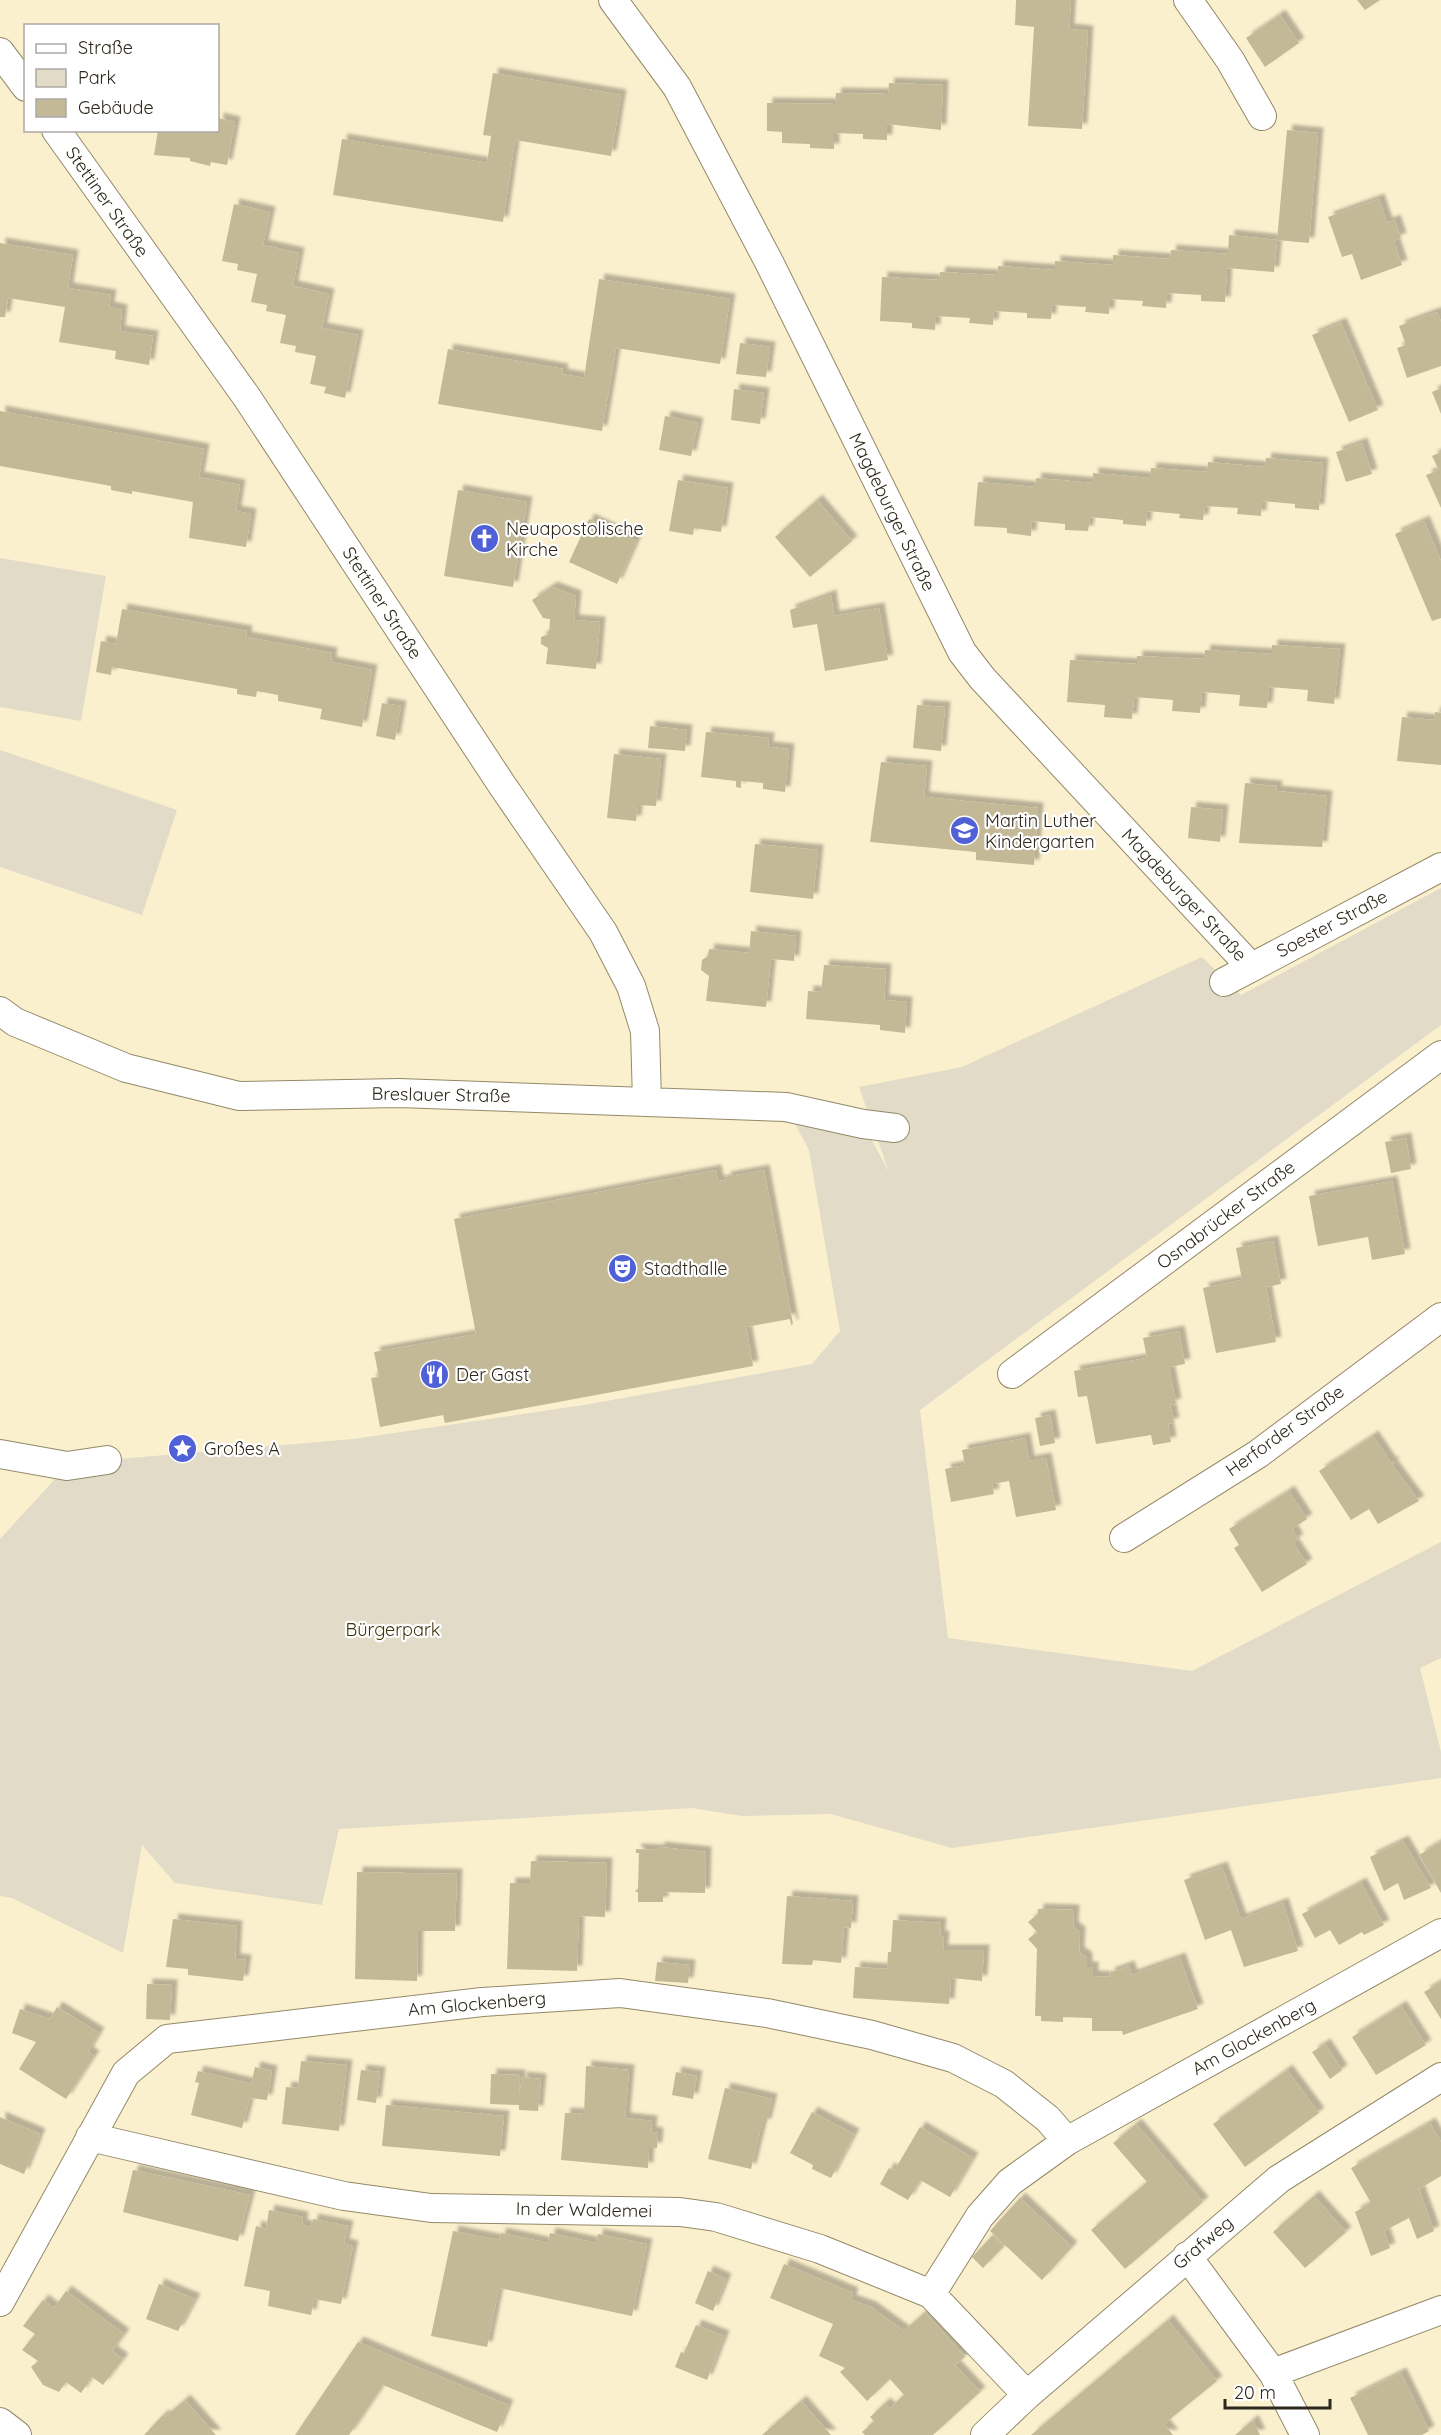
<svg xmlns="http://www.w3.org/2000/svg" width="1441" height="2435" font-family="Quicksand,sans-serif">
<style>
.green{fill:#e1dbc8}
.building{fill:#c4b997;filter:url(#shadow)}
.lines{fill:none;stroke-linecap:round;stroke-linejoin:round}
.minor-casing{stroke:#938969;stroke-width:30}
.minor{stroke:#fff;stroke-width:28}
.labels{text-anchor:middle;stroke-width:4.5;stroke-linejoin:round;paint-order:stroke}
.street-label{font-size:18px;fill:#2d281b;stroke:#fff}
.poi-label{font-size:18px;fill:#2d281b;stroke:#fff;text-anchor:start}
.park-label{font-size:18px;fill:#40340b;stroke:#fff}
</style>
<defs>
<filter id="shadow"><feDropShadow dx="5.5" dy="-5.5" stdDeviation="1.5" flood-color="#0004"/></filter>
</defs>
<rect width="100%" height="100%" fill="#fbf0cd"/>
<path class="green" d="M0,558L106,576L81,721L0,707Z
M0,750L177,810L142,915L0,867Z
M1441,888V1025L920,1410L948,1638L1192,1671L1441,1542V1658L1420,1668L1441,1752V1778L952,1848L831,1814L742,1816L692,1808L339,1829L322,1905L175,1883L142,1845L123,1953L12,1898L0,1896V1539L67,1466L107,1460L353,1439L584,1405L812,1364L840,1331L809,1150L786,1107L863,1124L889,1172L859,1087L962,1067L1202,957L1241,995Z"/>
<path class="building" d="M1016,0H1071L1069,29L1088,31L1082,129L1028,126L1034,27L1015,25Z
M1357,0H1380L1365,10Z
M1280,15L1299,43L1265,67L1246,38Z
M493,73L621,95L611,156L515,140L503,222L333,195L342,139L487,163L491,136L483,135Z
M889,83L943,85L941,130L887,124V140L863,139V134L834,133V149L810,148V144L782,143V132L767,131V103L835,104L836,93L888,94Z
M218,118L235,122L227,165L211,162L210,166L190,161V158L154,155L158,130H218Z
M1287,130L1318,133L1309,243L1277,240Z
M1379,199L1387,223L1395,220L1401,238L1394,241L1402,265L1361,280L1352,254L1342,257L1328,217Z
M234,204L270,212L263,245L299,253L293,286L329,294L322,328L358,335L345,398L324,393L326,387L310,384L316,356L295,352L296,346L280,343L286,315L266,311L267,305L251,302L257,274L237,270L238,264L222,261Z
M1229,235L1277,240L1274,272L1227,268L1225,302L1201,301V295L1167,293L1166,308L1142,306L1143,301L1110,299L1109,314L1085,312L1086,307L1052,305L1051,319L1027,318V313L994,311L993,325L969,323L970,318L936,316L935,330L912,328V323L880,321L882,277L939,280L940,272L997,275L998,266L1055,270V261L1113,265V255L1170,259L1171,250L1228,254Z
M0,243L73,255L68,288L111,295L109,307L122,310L120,331L153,336L149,365L115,359L116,351L59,342L65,307L8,298L5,317H0Z
M599,279L730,299L720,364L616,348L602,431L438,404L448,349L563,369L562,374L584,378Z
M1437,312L1441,322V366L1407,378L1397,348L1406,345L1399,326Z
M1341,323L1378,410L1349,422L1312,335Z
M740,343L770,347L766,377L736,374Z
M1441,388V414L1432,392Z
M734,389L764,393L760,424L731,420Z
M0,411L204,449L199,477L240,485L236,511L251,514L246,547L189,538L193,502L132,491V494L111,490V486L0,466Z
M665,416L698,423L691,456L659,450Z
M1362,443L1372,474L1346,482L1336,452Z
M1441,452V508L1426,475L1439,470L1432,456Z
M1266,458L1323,463L1319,510L1295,508V504L1262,501L1261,516L1237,514L1238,508L1205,506L1203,520L1179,518L1180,514L1147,511L1146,526L1123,524V520L1090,517L1088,531L1065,530V524L1032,521L1031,536L1007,533V528L974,526L978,482L1035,487L1036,478L1093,483V473L1150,478L1151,468L1207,472L1208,462L1265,467Z
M678,480L728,488L721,532L694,528L693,535L669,531Z
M458,490L527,502L513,587L444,576Z
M817,500L852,541L810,577L775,537Z
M589,519L636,541L617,584L569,562Z
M1424,521L1441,561V618L1432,621L1395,534Z
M552,587L576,596L574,620L600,622L596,669L546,664L548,648L541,644V637L549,634L550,619L543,618L532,600Z
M831,595L834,616L879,608L888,660L825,671L817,624L793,628L790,610Z
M122,609L247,631L246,637L332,653L331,662L372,670L362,727L320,719L322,709L278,701V695L257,691L256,697L237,694V689L112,667L111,675L96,672L101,641L116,644Z
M1272,645L1340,649L1334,704L1307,701L1308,690L1269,687L1267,708L1239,706L1240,695L1202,692L1200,713L1172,711L1173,700L1134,697L1132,719L1104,717L1105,705L1067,702L1070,660L1137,664V656L1204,659L1205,650L1272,654Z
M382,703L401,706L395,740L376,736Z
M917,705L945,707L941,751L913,748Z
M1435,712L1441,713V765L1397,761L1402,717L1434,720Z
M650,726L687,730L685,751L648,748Z
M706,732L769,738L768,747L789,749L785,792L763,789V783L741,781V788L736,787V781L701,777Z
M614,754L661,759L656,806L638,805L636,821L607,818Z
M881,762L927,766L924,797L1038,808L1034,865L976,860V852L870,842Z
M1245,783L1277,786L1276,791L1327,796L1322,847L1239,843Z
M1191,807L1223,810L1220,842L1188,838Z
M755,844L818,850L813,899L750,892Z
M751,931L796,936L794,961L771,959L766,1007L706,1001L709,976L701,970L702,960L708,956L709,949L749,953Z
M824,965L886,969L884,1000L907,1002L905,1033L880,1030V1025L806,1019L808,991L821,992Z
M1406,1138L1411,1169L1391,1173L1385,1142Z
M716,1170L718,1181L726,1180L725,1177L764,1170L793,1324L791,1325L790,1319L746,1327L753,1366L445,1423L443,1415L380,1427L371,1378L379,1377L374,1352L476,1334L454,1219Z
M1392,1181L1405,1254L1372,1260L1368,1237L1318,1246L1309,1196Z
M1273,1241L1281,1284L1266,1287L1276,1342L1216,1353L1203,1288L1242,1280L1236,1248Z
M1179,1331L1185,1364L1169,1367L1176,1404L1170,1405L1174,1423L1168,1424L1171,1442L1153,1445L1151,1435L1096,1444L1087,1396L1078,1397L1074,1371L1147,1358L1143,1338Z
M1050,1415L1055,1443L1040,1446L1035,1418Z
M1373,1436L1391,1463L1395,1461L1392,1465L1419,1501L1378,1524L1369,1509L1351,1520L1319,1471Z
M1025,1438L1029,1461L1046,1458L1056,1510L1016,1517L1009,1481L992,1484L994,1494L951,1502L945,1469L965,1465L962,1450Z
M1289,1491L1307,1519L1292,1529L1298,1539L1293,1543L1307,1564L1262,1592L1234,1548L1239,1545L1229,1529Z
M1403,1841L1431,1888L1404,1900L1398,1883L1384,1891L1370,1857Z
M1441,1842V1893L1419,1855Z
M659,1847L706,1852L705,1893L663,1892V1902H638V1892H635L638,1888L639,1853H636V1849L659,1850Z
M531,1861L607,1863L605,1917L579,1916L577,1971L507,1969L510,1883H530Z
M1222,1867L1241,1919L1283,1903L1298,1951L1244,1967L1231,1930L1205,1940L1184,1880Z
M357,1872L457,1874L455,1931H418L417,1981L355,1979Z
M1361,1883L1384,1925L1364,1935L1362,1932L1339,1945L1330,1930L1315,1938L1302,1914Z
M787,1896L853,1901L851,1928L844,1927L841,1963L813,1960L812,1965L782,1964Z
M1038,1909L1074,1910L1073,1927L1080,1932L1079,1952L1087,1958V1967H1093V1976L1110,1977L1109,1973L1129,1966L1132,1975L1180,1958L1198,2009L1123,2035L1122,2031H1092V2018L1063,2017V2022L1041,2021V2016H1035L1037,1949L1028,1939L1037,1932L1028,1922L1038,1914Z
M173,1919L237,1926L235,1959L246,1960L243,1981L188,1975V1969L166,1967Z
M893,1920L941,1923L940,1936H944L943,1950H984L982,1981L951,1978L949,2004L853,1998L855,1967L887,1969L888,1952H891Z
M657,1962L690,1965L688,1983L655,1981Z
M1441,1982V2019L1424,1992Z
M147,1984L172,1985L170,2020L146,2019Z
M1401,2006L1426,2045L1376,2075L1352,2037Z
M57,2007L99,2033L88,2052L94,2056L66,2099L19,2069L36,2042L12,2033L20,2009L50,2019Z
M1325,2044L1342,2070L1330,2079L1312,2052Z
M301,2061L347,2065L339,2131L282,2124L286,2087L298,2088Z
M586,2066L629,2070L625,2118L652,2121L651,2132L658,2133L657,2148H649L648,2168L561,2160L565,2113L584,2114Z
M255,2067L272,2071L267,2100L250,2098L242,2128L191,2115L199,2083L195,2082L198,2071L251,2084Z
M361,2070L380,2072L376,2103L357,2100Z
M1287,2070L1319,2113L1245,2167L1213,2124Z
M676,2072L697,2076L693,2099L672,2095Z
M491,2074L520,2075L519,2096L522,2077L541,2079L538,2111L519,2110V2105L490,2104Z
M725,2088L772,2099L766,2124H762L751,2169L708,2159Z
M386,2105L504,2116L500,2156L382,2146Z
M812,2112L854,2134L831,2178L812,2169L813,2165L790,2153Z
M0,2117L40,2134L24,2174L0,2164Z
M1430,2123L1441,2142V2176L1419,2189L1434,2231L1417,2239L1409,2218L1384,2231L1390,2248L1371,2256L1355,2212L1371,2203L1351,2168Z
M1136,2124L1203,2202L1125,2269L1091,2230L1147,2182L1113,2143Z
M920,2127L973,2158L950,2197L920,2180L908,2200L880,2184L889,2168L894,2171Z
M133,2170L250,2195L238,2241L123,2212Z
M1314,2196L1346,2232L1305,2268L1273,2232Z
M1020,2198L1072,2247L1042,2280L990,2231Z
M269,2210L303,2217L302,2225L311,2227L313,2219L348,2226L344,2244L353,2246L341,2304L314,2299L311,2315L268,2306L270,2291L244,2286L256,2226L266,2229Z
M453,2231L499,2240L501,2233L548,2243L550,2233L596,2243L598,2234L647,2244L632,2316L499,2288L487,2347L431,2336Z
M993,2235L1004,2246L983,2268L972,2257Z
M784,2264L853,2293L851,2300L871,2307L904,2331L925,2312L965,2357L955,2365L980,2392L933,2435H865L862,2432L874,2421L870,2417L885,2403L890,2408L904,2395L890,2379L867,2401L840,2372L845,2368L819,2356L833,2324L770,2298Z
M708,2271L726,2279L713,2311L695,2303Z
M159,2284L195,2299L178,2331L146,2319Z
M66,2291L124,2334L112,2351L123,2359L103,2385L92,2377L81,2393L66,2382L59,2392L43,2385L31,2367L38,2361L22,2350L35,2334L23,2326L43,2300L54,2308Z
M1168,2320L1217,2381L1164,2424L1173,2435H1031Z
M696,2325L724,2336L707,2380L675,2367L681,2352L684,2353Z
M358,2342L508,2405L497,2432L383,2385L349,2435H295Z
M1401,2373L1429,2431L1422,2435H1368L1350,2398Z
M185,2400L216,2435H144L163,2415L165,2417Z
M801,2401L831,2435H762Z
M1253,2420L1260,2435H1235Z"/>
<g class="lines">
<defs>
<path id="minor" d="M613,0L677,87L770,264L962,652L982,678L1251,967
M1188,0L1230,60L1262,116
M0,52L26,87
M56,130L246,396L502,785L603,932L631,986L645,1031L647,1101
M1224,982L1441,867
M0,1011L15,1022L126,1068L239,1096L399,1093L786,1107L863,1124L895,1128
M1012,1374L1441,1055
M0,1454L67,1466L107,1460
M1124,1538L1258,1454L1441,1317
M90,2137L344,2196L431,2208L680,2212L716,2217L820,2249L931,2294L1027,2395
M1067,2141L1441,1933
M1187,2256L1273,2373L1305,2435
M0,2302L126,2073L167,2039L482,2002L620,1993L767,2013L872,2035L953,2058L1004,2084L1048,2119L1067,2141L1010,2182L980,2216L931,2294
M1273,2373L1441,2310
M0,2422L17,2435
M985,2435L1027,2395L1279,2179L1441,2077"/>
</defs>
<use href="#minor" class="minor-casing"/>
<use href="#minor" class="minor"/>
</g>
<defs>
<symbol id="church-disc" viewBox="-11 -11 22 22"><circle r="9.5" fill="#5061d7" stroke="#fff"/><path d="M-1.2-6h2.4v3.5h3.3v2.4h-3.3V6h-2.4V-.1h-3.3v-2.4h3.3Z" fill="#fff"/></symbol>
<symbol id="school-disc" viewBox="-11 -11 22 22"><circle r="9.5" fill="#5061d7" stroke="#fff"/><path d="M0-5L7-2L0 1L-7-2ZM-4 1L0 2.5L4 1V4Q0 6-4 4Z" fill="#fff"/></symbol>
<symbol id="theatre-disc" viewBox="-11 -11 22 22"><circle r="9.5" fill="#5061d7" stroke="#fff"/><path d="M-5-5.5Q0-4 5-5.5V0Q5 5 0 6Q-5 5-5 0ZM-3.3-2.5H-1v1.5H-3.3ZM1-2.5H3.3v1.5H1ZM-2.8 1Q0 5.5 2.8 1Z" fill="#fff"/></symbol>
<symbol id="restaurant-disc" viewBox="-11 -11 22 22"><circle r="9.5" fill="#5061d7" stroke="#fff"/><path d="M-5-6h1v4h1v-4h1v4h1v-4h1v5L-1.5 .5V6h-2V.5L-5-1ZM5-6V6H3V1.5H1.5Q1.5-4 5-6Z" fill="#fff"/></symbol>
<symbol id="sight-disc" viewBox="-11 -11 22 22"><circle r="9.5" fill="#5061d7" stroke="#fff"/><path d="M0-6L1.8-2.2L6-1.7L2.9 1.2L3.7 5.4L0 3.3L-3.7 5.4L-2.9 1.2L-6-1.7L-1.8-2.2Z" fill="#fff"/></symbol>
</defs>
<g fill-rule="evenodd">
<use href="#church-disc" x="468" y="522" width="33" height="33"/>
<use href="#school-disc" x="948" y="814" width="33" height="33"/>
<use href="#theatre-disc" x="606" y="1252" width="33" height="33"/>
<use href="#restaurant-disc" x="418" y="1358" width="33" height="33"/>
<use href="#sight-disc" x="166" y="1432" width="33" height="33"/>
</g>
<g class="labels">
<g class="street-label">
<text transform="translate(107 202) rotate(55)" y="6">Stettiner Straße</text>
<text transform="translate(892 512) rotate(64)" y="6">Magdeburger Straße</text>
<text transform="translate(382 603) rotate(57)" y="6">Stettiner Straße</text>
<text transform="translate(1184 895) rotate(47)" y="6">Magdeburger Straße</text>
<text transform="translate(1332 924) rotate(-28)" y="6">Soester Straße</text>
<text transform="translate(441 1095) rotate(1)" y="6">Breslauer Straße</text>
<text transform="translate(1226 1215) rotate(-37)" y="6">Osnabrücker Straße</text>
<text transform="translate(1285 1431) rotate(-36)" y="6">Herforder Straße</text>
<text transform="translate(477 2004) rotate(-5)" y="6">Am Glockenberg</text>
<text transform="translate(1254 2037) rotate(-29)" y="6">Am Glockenberg</text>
<text transform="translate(584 2210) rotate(1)" y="6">In der Waldemei</text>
<text transform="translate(1203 2243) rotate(-40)" y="6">Grafweg</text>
</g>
<g class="poi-label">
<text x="506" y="535">Neuapostolische<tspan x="506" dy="21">Kirche</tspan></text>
<text x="985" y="827">Martin Luther<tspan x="985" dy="21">Kindergarten</tspan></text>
<text x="644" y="1275">Stadthalle</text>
<text x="456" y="1381">Der Gast</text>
<text x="204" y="1455">Großes A</text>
</g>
<g class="park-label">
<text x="393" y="1636">Bürgerpark</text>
</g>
</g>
<rect x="24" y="24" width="195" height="108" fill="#ffffff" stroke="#aba9a4" stroke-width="1.5"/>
<rect x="36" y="44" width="30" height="9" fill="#ffffff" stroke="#aba9a4" stroke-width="1.5"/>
<text x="78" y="54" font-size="18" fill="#2d281b">Straße</text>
<rect x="36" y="69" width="30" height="18" fill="#e1dbc8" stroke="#aba9a4" stroke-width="1.5"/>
<text x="78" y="84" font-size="18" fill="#2d281b">Park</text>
<rect x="36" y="99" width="30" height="18" fill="#c4b997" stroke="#aba9a4" stroke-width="1.5"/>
<text x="78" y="114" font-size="18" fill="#2d281b">Gebäude</text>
<path d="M1225 2399v9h105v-9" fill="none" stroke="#2d281b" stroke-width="3"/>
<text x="1234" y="2399" font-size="18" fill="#2d281b" stroke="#ffffff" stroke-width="4.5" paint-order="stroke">20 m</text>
</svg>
